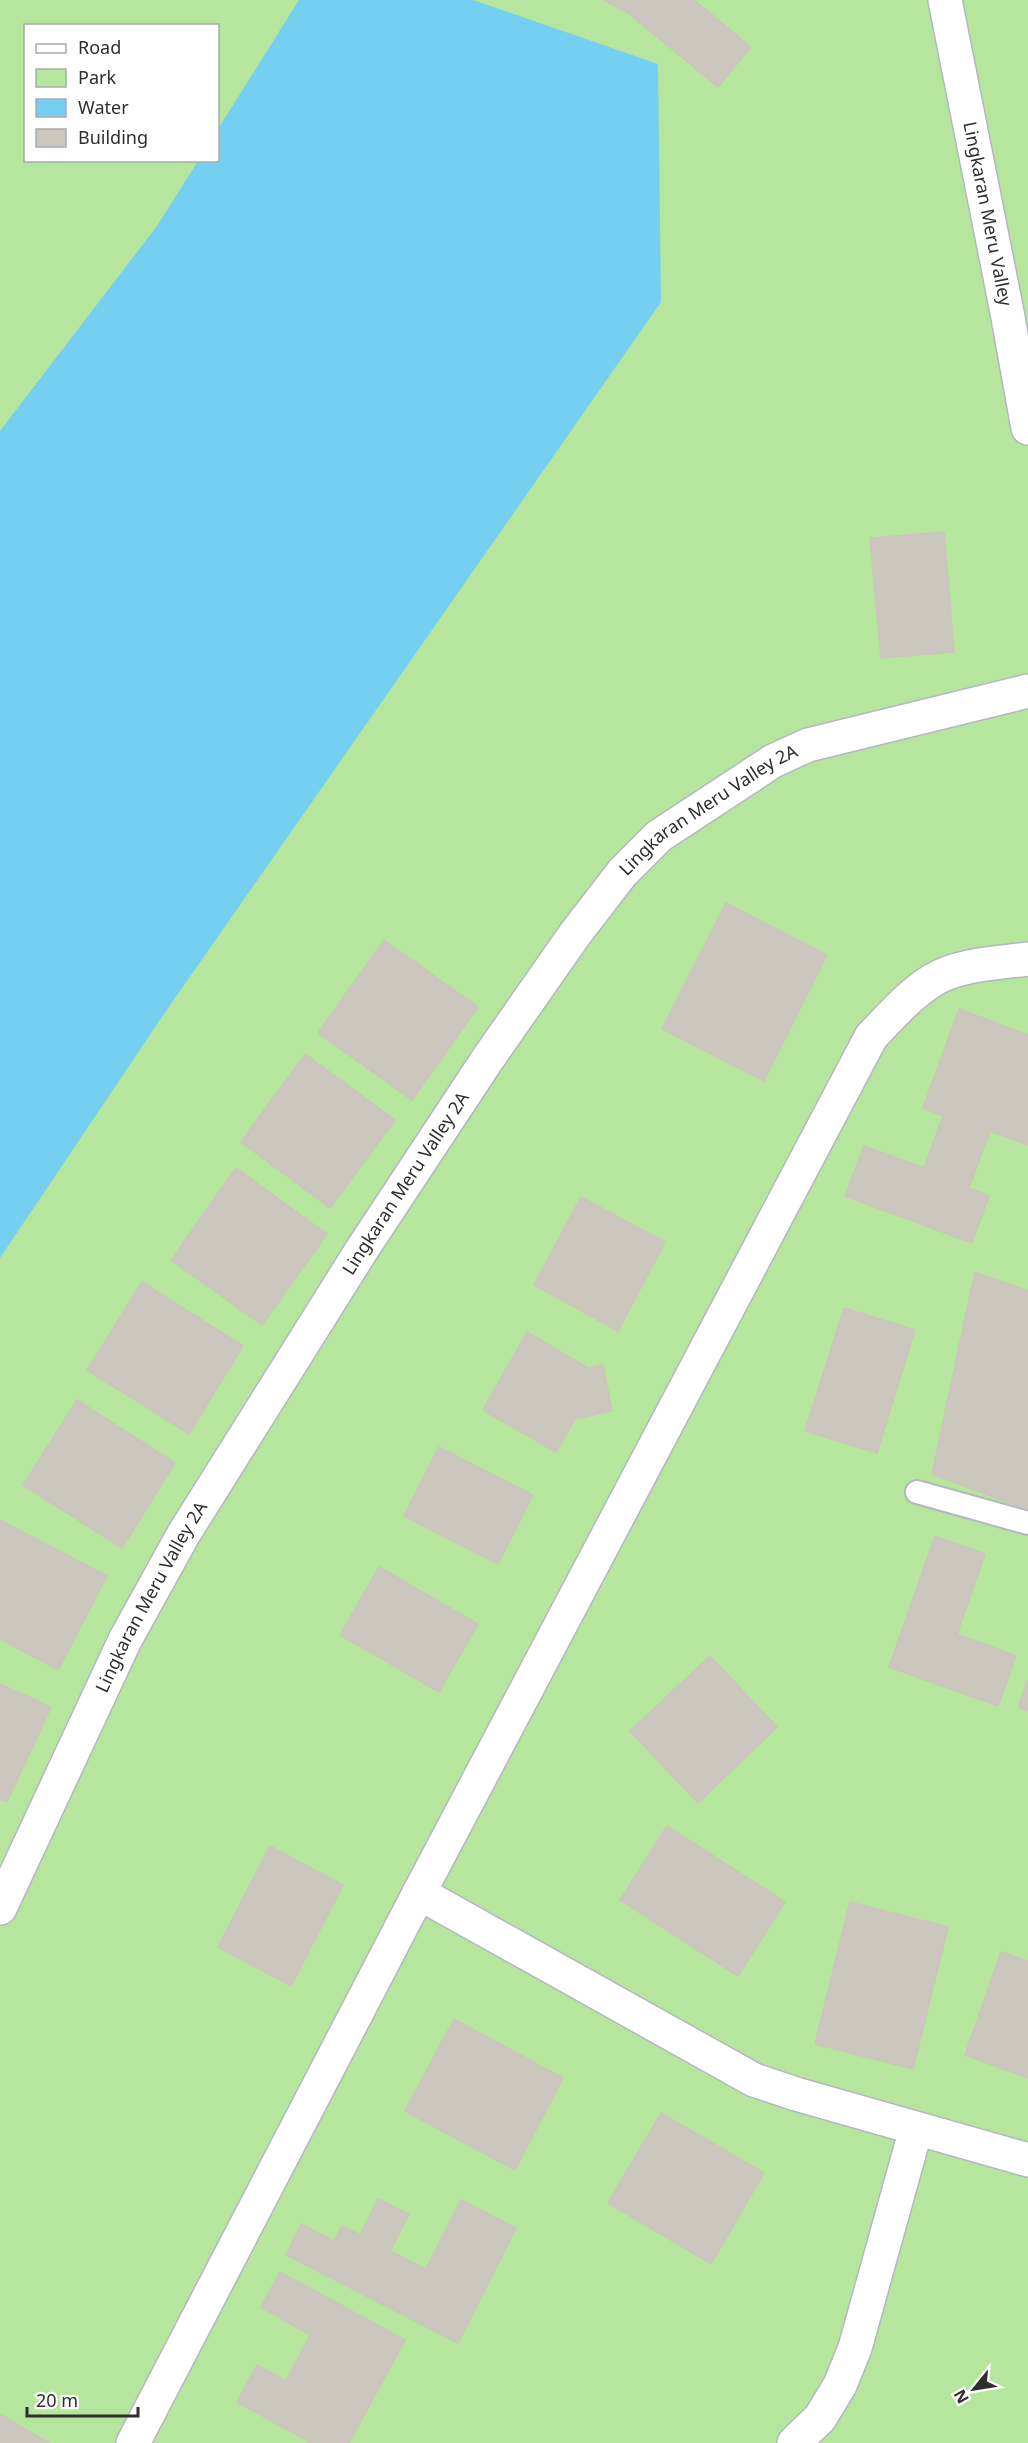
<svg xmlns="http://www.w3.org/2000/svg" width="1028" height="2443" font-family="'Noto Sans',sans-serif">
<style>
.green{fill:#b6e59e;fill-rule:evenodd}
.water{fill:#75cff0}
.building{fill:#cbc7bf;stroke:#cbc5ba;stroke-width:1.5}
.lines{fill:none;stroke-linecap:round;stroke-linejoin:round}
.service-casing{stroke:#b4b7c1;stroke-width:26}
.minor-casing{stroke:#b4b7c1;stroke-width:36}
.tertiary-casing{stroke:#b4b7c1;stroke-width:36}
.service{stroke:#fff;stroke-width:22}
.minor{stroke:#fff;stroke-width:33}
.tertiary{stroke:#fff;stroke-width:33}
.labels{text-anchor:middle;stroke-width:5;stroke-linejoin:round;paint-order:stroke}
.street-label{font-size:18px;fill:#2e2e2e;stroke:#fff}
</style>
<rect width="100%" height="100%" fill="#efe9e1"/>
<path class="green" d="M0,0H1028V2443H0ZM26,26H218V160H26Z"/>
<path class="water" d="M299,0H473L658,64L661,302L166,1011L0,1258V431L157,226L198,161L218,160V129Z"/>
<path class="building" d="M604,0H694L751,47L718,87L628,13Z
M944,532L954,652L881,658L870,538Z
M726,903L827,955L764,1081L662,1029Z
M384,940L478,1007L412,1100L318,1033Z
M959,1009L1028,1035V1145L990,1131L969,1188L989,1196L972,1243L845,1196L864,1146L924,1168L943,1116L923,1108Z
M305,1054L395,1120L330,1208L241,1142Z
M236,1168L327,1234L262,1325L171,1260Z
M581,1197L665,1242L618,1331L534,1285Z
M975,1272L1028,1291V1510L932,1474Z
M142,1282L243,1346L189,1434L87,1370Z
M844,1308L915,1330L877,1453L805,1431Z
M527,1332L588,1368L603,1365L612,1411L575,1419L556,1452L483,1410Z
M77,1400L175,1463L122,1548L23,1485Z
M439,1447L533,1495L498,1564L404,1516Z
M0,1520L107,1576L58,1670L0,1639Z
M935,1536L985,1554L957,1634L1016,1656L998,1706L889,1667Z
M379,1567L478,1624L439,1692L340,1635Z
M710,1656L777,1727L698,1803L630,1731Z
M1028,1680V1711L1018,1707Z
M0,1684L51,1707L7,1802L0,1799Z
M667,1826L785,1902L738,1976L620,1900Z
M270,1846L343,1885L291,1986L218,1947Z
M850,1902L948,1927L913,2069L815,2044Z
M1001,1952L1028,1961V2078L965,2055Z
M454,2019L563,2078L515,2170L405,2111Z
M661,2113L764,2173L711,2264L608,2203Z
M378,2199L409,2214L390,2251L426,2269L461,2200L516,2228L458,2343L286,2255L301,2224L334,2241L342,2226L360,2235Z
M280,2272L405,2340L349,2443H312L237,2402L257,2365L286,2381L310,2335L261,2307Z
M0,2414L49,2443H0Z"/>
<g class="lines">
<defs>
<path id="service" d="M917,1492L1028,1523"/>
<g id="minor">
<path d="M419,1893L754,2080L796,2094L1028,2160"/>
<path id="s1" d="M0,1908L125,1640L183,1535L361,1251L487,1060L575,934L622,873L659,836L773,761L808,745L1028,691"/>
<path d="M133,2443L419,1893L871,1037C890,1017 909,995 933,980C959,964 998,963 1028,959"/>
<path d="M794,2443L820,2418L840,2385L855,2348L916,2129"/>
</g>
<g id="tertiary">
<path id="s2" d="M945,0L1007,312L1028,428"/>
</g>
</defs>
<use href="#service" class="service-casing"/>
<use href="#minor" class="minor-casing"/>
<use href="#tertiary" class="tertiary-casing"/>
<use href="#service" class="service"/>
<use href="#minor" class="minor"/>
<use href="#tertiary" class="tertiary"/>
</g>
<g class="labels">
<g class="street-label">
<text dy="6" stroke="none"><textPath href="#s2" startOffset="218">Lingkaran Meru Valley</textPath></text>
<text dy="6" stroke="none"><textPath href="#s1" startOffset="1318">Lingkaran Meru Valley 2A</textPath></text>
<text dy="6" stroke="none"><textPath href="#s1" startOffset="832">Lingkaran Meru Valley 2A</textPath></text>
<text dy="6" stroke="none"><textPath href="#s1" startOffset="346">Lingkaran Meru Valley 2A</textPath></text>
</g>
</g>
<rect x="24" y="24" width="195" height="138" fill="#ffffff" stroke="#ababab" stroke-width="1.5"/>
<rect x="36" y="44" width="30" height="9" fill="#ffffff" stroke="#ababab" stroke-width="1.5"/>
<text x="78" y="54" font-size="18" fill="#2e2e2e">Road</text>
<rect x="36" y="69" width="30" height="18" fill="#b6e59e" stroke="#ababab" stroke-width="1.5"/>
<text x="78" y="84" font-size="18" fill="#2e2e2e">Park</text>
<rect x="36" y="99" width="30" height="18" fill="#75cff0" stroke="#ababab" stroke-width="1.5"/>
<text x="78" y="114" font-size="18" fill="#2e2e2e">Water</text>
<rect x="36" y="129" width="30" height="18" fill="#cbc7bf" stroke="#ababab" stroke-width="1.5"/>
<text x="78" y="144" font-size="18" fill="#2e2e2e">Building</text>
<g transform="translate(974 2389) rotate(240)" stroke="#ffffff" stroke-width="4.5" paint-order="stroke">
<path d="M0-4.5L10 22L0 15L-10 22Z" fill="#2e2e2e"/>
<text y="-9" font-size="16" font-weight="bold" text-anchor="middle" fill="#2e2e2e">N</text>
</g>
<path d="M27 2407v9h111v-9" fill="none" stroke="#2e2e2e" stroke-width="3"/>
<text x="36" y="2407" font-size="18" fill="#2e2e2e" stroke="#ffffff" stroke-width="4.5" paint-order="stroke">20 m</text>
</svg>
